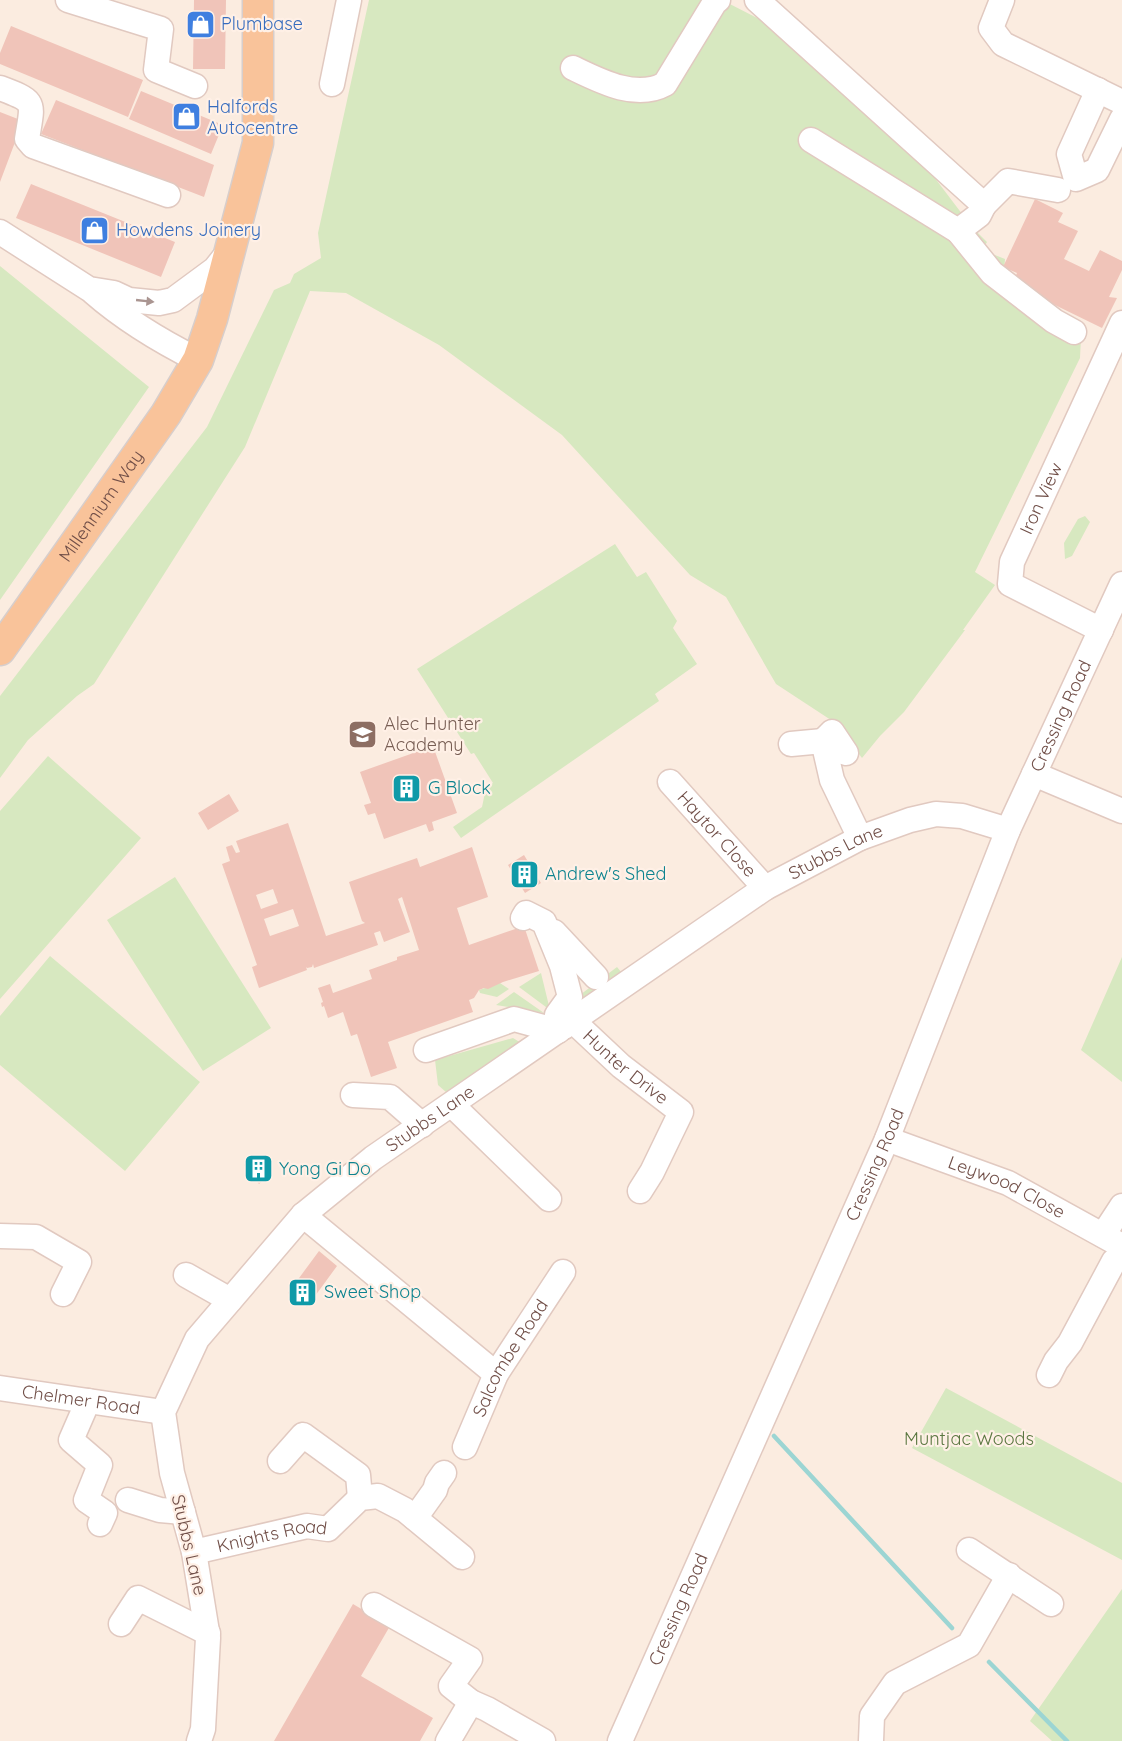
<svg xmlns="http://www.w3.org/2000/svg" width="1122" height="1741" font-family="Quicksand,sans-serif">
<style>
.green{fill:#d7e8c0}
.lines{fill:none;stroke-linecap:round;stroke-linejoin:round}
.stream{stroke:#9cd5d3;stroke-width:4.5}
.building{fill:#f0c4b9;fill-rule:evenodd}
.minor-casing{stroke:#e1c9c0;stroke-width:27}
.major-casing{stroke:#d7cecc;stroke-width:33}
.minor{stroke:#fff;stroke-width:24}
.major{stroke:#f9c39a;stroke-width:30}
.oneway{fill:#aa9591}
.labels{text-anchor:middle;stroke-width:4.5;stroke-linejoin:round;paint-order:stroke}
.shop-label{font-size:18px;fill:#366cbe;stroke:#fff0e6;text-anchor:start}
.street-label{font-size:18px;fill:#714f48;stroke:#fff0e6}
.education-label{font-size:18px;fill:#785e54;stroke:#fff0e6;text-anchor:start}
.culture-label{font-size:18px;fill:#0d838f;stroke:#fff0e6;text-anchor:start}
.park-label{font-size:18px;fill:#5b7741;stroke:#fff0e6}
</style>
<rect width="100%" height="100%" fill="#fbece0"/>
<path class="green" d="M369,0H722L771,25L928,169L972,227L987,242L982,250L1005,259L1003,284L1081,337L1080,358L975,572L995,585L963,630H965L904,712L880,736L862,758L837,724L776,684L726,597L690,575L562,435L439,345L346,293L310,291L245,447L94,684L77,696L28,740L0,778V696L207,427L274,290L290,283L294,274L321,258L318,233Z
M0,266L149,387L0,600Z
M1085,516L1090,522L1072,556L1065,559L1064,543L1078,519Z
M615,544L637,577L646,572L677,621L673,628L697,664L655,694L659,701L461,838L453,827L482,807L486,788L493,783L474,753L471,754L417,669Z
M48,756L141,838L0,999V811Z
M175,877L271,1028L203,1071L107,920Z
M50,956L200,1082L125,1171L0,1065V1016Z
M1122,957V1082L1081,1050Z
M617,967L627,979L570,1016L564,1007Z
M541,973L550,1010L519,987Z
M500,983L509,989L497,997L480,993L479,990Z
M514,992L544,1013L496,1005Z
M513,1038L526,1046L447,1093L438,1085L435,1060Z
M946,1388L1122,1483V1560L912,1448Z
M1122,1589V1741H1052L1030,1721Z"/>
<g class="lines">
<path class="stream" d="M774,1436L952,1628
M989,1662L1067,1741"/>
</g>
<path class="building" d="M194,0H226L225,69H193Z
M11,26L143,80L128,117L0,64V53Z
M141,91L223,125L211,154L129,119Z
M56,100L214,165L204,197L41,134Z
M0,112L23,121L0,182Z
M31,184L175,242L161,277L16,218Z
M1035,199L1063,213L1058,222L1078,231L1064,259L1089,271L1100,250L1122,261V270L1109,297L1117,298L1102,328L1012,284L1017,273L1003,267Z
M433,746L457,813L432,822L434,830L429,832L426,824L384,839L375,813L368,815L364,805L371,803L360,772Z
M229,794L239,811L208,830L198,813Z
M288,823L326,936L365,923L362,921L349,882L417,858L420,867L472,847L488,897L457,908L469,945L524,926L539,971L503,982L488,989L484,988L479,990L474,998L469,1000L473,1012L388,1042L397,1068L371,1077L357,1034L351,1036L343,1012L328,1018L324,1006L322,1007L321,1003L323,1002L318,988L330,984L333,993L372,979L369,970L397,960V957L419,950L402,897L398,899L410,932L384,942L380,931L374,933L378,945L314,968L313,964L312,967L307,968L306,967L307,970L259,988L252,967L257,965L222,864L230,861L226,847L232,845L236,853L240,852L236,841ZM273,889L278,903L261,909L256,895ZM293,909L299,926L270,936L264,919Z
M524,855L541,883L525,893L508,865Z
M256,1155L271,1174L259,1184L244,1165Z
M319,1251L337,1266L307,1307L288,1293Z
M353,1604L390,1626L361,1676L433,1718L420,1741H274Z"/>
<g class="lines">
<defs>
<g id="minor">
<path d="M68,0L161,29L156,70L195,86"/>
<path d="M757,0L984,205L1008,181L1058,190"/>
<path d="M1002,0L991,28L1003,44L1122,102"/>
<path d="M573,68C600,81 636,100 665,84L715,2L718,0"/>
<path d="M332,84L349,0"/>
<path d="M0,88C37,102 33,101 27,139L33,146L168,195"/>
<path d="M1098,90L1069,154L1076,179L1097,170L1122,119"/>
<path d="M811,140L958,231L979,215L984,205"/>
<path d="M958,231L992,273L1054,321L1074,332"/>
<path d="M0,232L89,289L114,293L129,300L159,303L173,300L215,269L230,250"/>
<path d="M93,292C125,320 160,341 198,360"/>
<path id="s1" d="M1101,630L1010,584L1012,562L1122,323"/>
<path d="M791,744L823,741"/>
<path d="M846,753L832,732L823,741L832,780L860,838"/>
<path d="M1034,774L1122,811"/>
<path id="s2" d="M670,782L765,888"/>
<path d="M523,918L526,913L544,922L562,966L570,997L557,1015L564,1027"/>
<path d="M554,932L596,977"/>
<path id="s3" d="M573,1021L621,1066L681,1112L652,1172L640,1191"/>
<path d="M426,1050L514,1019L558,1031"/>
<path d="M353,1095L390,1097L422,1125"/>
<path d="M452,1105L549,1199"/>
<path id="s4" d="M887,1139L1008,1183L1122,1246"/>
<path d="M303,1215L496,1374"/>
<path d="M1103,1235L1122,1206"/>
<path d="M0,1236L36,1237L79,1262L63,1294"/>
<path d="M186,1275L230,1300"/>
<path d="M1049,1375L1056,1361L1070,1343L1114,1261L1122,1254"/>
<path id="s5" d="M0,1388L163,1412"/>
<path d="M88,1401L71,1440L100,1465L86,1500L105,1513L100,1524"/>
<path id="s6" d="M465,1447L496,1374L563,1272"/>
<path d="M280,1461L303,1435L358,1475L360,1498"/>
<path d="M128,1500L160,1510L183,1512"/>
<path d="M415,1518L435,1490L437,1483L444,1473"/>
<path d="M969,1550L1051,1604"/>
<path id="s7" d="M194,1552L307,1526L328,1529L360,1498L378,1496L405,1510L462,1557"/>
<path d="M374,1605L470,1659L451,1686L471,1702"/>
<path d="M121,1624L138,1598L208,1633"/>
<path id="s8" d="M199,1741L203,1729L208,1638L194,1552L172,1473L163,1412L197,1339L303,1215L373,1158L765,888L860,838L910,820L936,814L962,816L1008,830"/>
<path d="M448,1741L471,1702L487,1709L543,1741"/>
<path id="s9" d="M620,1741L887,1139L1008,830L1122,584"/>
<path d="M871,1741L872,1716L895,1683L969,1645L1009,1575"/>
</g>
<g id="major">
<path id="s10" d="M0,650L166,414L198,360L212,319L258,143V0"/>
</g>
</defs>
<use href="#minor" class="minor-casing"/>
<use href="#major" class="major-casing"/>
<use href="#minor" class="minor"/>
<use href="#major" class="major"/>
</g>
<defs><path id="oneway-solid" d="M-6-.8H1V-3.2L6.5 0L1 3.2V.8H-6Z" transform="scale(1.5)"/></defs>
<use class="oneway" href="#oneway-solid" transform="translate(145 301) rotate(6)"/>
<defs>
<symbol id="shop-square" viewBox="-11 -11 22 22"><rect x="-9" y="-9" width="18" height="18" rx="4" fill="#3f7fe0" stroke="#fff0e6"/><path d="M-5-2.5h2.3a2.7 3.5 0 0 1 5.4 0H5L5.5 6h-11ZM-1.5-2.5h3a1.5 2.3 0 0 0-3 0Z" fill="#fff"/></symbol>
<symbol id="school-square" viewBox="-11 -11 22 22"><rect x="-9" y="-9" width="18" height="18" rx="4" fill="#8d6e63" stroke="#fff0e6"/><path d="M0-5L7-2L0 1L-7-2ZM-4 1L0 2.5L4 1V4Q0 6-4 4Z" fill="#fff"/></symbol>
<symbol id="building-square" viewBox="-11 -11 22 22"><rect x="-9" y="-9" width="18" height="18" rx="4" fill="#0f9aa8" stroke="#fff0e6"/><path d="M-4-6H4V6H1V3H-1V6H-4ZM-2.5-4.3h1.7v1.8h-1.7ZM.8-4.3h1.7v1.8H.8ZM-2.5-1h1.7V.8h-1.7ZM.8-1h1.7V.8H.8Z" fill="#fff"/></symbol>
</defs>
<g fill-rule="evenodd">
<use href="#shop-square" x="184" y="8" width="33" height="33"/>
<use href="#shop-square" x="170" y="100" width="33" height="33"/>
<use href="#shop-square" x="78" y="214" width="33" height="33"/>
<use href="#school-square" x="346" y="718" width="33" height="33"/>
<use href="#building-square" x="390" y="772" width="33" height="33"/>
<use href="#building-square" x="508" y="858" width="33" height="33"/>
<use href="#building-square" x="242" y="1152" width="33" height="33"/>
<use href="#building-square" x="286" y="1276" width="33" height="33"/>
</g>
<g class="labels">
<g class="shop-label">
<text x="221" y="30">Plumbase</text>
<text x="207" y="113">Halfords<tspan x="207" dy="21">Autocentre</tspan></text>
<text x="116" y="236">Howdens Joinery</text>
</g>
<g class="street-label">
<text dy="6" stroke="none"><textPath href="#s1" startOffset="194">Iron View</textPath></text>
<text dy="6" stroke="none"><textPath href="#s10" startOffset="176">Millennium Way</textPath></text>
<text dy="6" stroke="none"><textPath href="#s9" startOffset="1116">Cressing Road</textPath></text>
<text dy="6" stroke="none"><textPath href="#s2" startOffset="70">Haytor Close</textPath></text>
<text dy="6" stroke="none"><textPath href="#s8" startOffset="1224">Stubbs Lane</textPath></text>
<text dy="6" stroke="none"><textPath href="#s3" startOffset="70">Hunter Drive</textPath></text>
<text dy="6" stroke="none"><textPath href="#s8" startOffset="738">Stubbs Lane</textPath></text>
<text dy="6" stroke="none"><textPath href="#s9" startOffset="630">Cressing Road</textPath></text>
<text dy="6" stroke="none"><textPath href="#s4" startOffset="129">Leywood Close</textPath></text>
<text dy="6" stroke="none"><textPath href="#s6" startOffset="100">Salcombe Road</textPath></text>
<text dy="6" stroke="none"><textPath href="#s5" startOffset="82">Chelmer Road</textPath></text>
<text dy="6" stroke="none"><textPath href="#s7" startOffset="80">Knights Road</textPath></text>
<text transform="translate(189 1545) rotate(77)" y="6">Stubbs Lane</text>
<text dy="6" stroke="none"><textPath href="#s9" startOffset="144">Cressing Road</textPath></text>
</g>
<g class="education-label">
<text x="384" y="730">Alec Hunter<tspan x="384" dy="21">Academy</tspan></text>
</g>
<g class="culture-label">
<text x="428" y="794">G Block</text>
<text x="545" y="880">Andrew's Shed</text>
<text x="279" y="1175">Yong Gi Do</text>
<text x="324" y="1298">Sweet Shop</text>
</g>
<g class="park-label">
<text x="969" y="1445">Muntjac Woods</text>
</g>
</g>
</svg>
